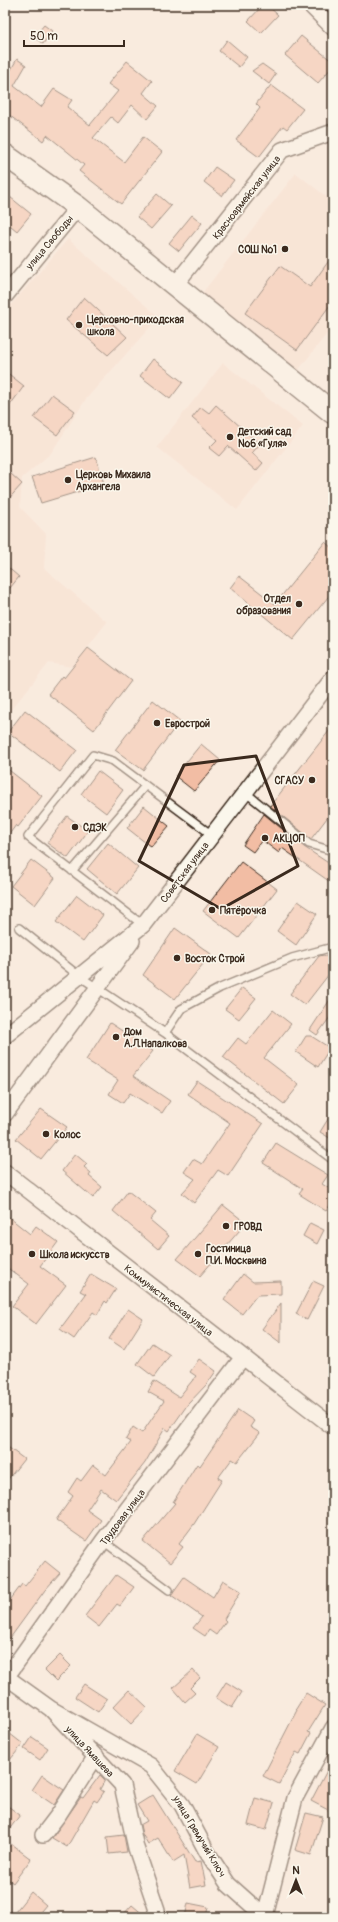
<svg xmlns="http://www.w3.org/2000/svg" width="338" height="1922" font-family="Pangolin,sans-serif">
<style>
.built{fill:#f7ddcd}
.building{fill:#f2bda4;stroke:#3b2a1e}
.lines{fill:none;stroke-linecap:round;stroke-linejoin:round}
.service-casing{stroke:#3b2a1e;stroke-width:10}
.minor-casing{stroke:#3b2a1e;stroke-width:18}
.secondary-casing{stroke:#3b2a1e;stroke-width:24}
.service{stroke:#fbf7ec;stroke-width:7}
.minor{stroke:#fbf7ec;stroke-width:15}
.secondary{stroke:#fbf7ec;stroke-width:21}
.marked{fill:none;stroke:#3b2a1e;stroke-width:3;stroke-linejoin:round}
.poi-dot{fill:#3b2a1e;stroke:#fbf7ec;stroke-width:1.5}
.labels{text-anchor:middle;stroke-width:3;stroke-linejoin:round;paint-order:stroke}
.street-label{font-size:10px;fill:#3b2a1e;stroke:#fbf7ec}
.poi-label{font-size:10px;font-weight:bold;fill:#3b2a1e;stroke:#fbf7ec;text-anchor:start}
</style>
<rect width="100%" height="100%" fill="#f9ebde"/>
<filter id="ink" filterUnits="userSpaceOnUse"><feTurbulence type="fractalNoise" baseFrequency=".025" numOctaves="2"/><feDisplacementMap in="SourceGraphic" scale="8" xChannelSelector="R" yChannelSelector="G"/><feConvolveMatrix kernelMatrix="1 2 1 2 8 2 1 2 1" color-interpolation-filters="sRGB"/></filter>
<g filter="url(#ink)">
<path class="built" d="M296,173L333,202V326L296,373L199,297Z
M68,239L159,317L86,399L51,453L22,478L20,507L46,534L44,568L107,622L72,667L49,663L5,717V312Z
M223,363L303,426L237,510L157,447Z"/>
<path class="building" d="M263,5H267L278,15L261,33L248,21Z
M44,25L52,31L43,44L34,37Z
M301,36L333,62V66L318,83L285,55Z
M227,40L247,57L239,67L219,51Z
M17,59L26,65L14,86L41,107L54,89L72,100L67,107L90,125L118,91L108,84L127,61L152,81L143,93L158,106L147,119L132,105L118,123L111,117L93,138L124,162L143,137L162,152L121,204L79,171L84,165L47,135L43,141L5,112V80Z
M262,64L276,74L269,84L252,71Z
M271,85L303,109L287,129L283,126L259,157L236,140L260,108L256,104Z
M215,167L234,180L222,196L204,182Z
M5,193L31,214L17,231L5,221Z
M157,194L171,206L151,229L137,217Z
M192,215L202,223L179,251L169,243Z
M333,255V301L297,350L245,313L280,266L310,287Z
M84,297L127,337L108,355L66,320Z
M153,359L183,382L170,399L140,376Z
M5,371L24,386L5,412Z
M52,394L75,411L57,435L34,418Z
M216,405L260,444L252,453L263,463L256,471L228,446L219,456L209,448L217,440L192,418L201,407L209,413Z
M96,457L104,484L41,503L32,477Z
M10,473L22,484L5,503V478Z
M325,542L333,549V591L293,640L230,588L239,576L275,604Z
M5,565L19,577L5,594Z
M88,648L131,681L94,730L48,694L62,676L64,678Z
M153,700L180,721L143,770L115,750Z
M25,710L77,750L60,772L8,732Z
M333,726V810L311,839L270,806Z
M201,744L220,760L194,791L175,776Z
M5,767L42,796L18,827L16,825L5,840Z
M98,771L123,790L106,813L81,794Z
M144,806L169,826L151,847L127,828Z
M264,814L304,847L333,866V884L282,848L279,853L262,840L253,852L243,845Z
M67,816L88,831L68,858L47,843Z
M108,843L138,868L117,894L87,869Z
M31,860L55,878L35,905L11,886Z
M241,862L277,889L239,938L203,911Z
M77,895L103,915L83,942L56,922Z
M298,901L317,914L296,945L277,931Z
M175,928L211,954L175,999L143,975Z
M324,955L333,961V969L305,1005L290,994L319,956Z
M242,988L256,998L239,1019L225,1009Z
M333,995V1013L317,1035L310,1030Z
M273,1010L291,1024L264,1058L299,1085L284,1104L223,1057L238,1038L246,1044Z
M110,1023L153,1051L133,1076L170,1101L162,1113L130,1093L123,1103L109,1094L118,1080L86,1060Z
M306,1036H311L330,1048L318,1067L296,1052Z
M197,1081L263,1124L228,1176L218,1170L194,1203L182,1193L195,1179L184,1172L193,1159L202,1164L230,1123L188,1094Z
M41,1109L67,1127L41,1159L16,1139Z
M333,1111V1140L320,1132Z
M276,1143L328,1175L322,1184L333,1191V1201L326,1211L299,1194L303,1189L263,1163Z
M75,1154L87,1164L84,1167L91,1173L89,1176L102,1187L93,1198L62,1171Z
M128,1191L156,1213L150,1220L169,1236L158,1249L113,1211Z
M223,1205L246,1223L200,1276L177,1259Z
M5,1214L30,1234L36,1226L58,1242L40,1266L66,1285L36,1324L12,1306L29,1284L5,1266Z
M310,1223L324,1230L317,1244L303,1236Z
M91,1274L116,1289L107,1303L105,1301L97,1315L93,1312L74,1339L60,1329L86,1294L80,1291Z
M243,1274L253,1282L281,1281V1294L257,1295L242,1314L224,1300Z
M313,1281L324,1286L307,1320L296,1314Z
M281,1303V1343L262,1329Z
M128,1309L143,1319L124,1349L109,1339Z
M152,1343L170,1355L154,1377L137,1364Z
M199,1359L216,1371L207,1384L188,1404L169,1431L165,1428L145,1463L116,1500L101,1489L87,1510L101,1520L86,1541L56,1520L73,1496L68,1492L77,1478L81,1481L93,1465L106,1475L131,1442L126,1439L133,1427L142,1433L164,1401L148,1392L154,1381L179,1397L196,1376L190,1372Z
M238,1410L254,1421L250,1427L260,1433L237,1462L232,1459L218,1478L222,1480L194,1524L179,1544L183,1547L170,1563L143,1541L175,1503L173,1502L197,1464L200,1466Z
M5,1445L24,1459L5,1483Z
M45,1561L60,1573L45,1590L5,1645V1607L22,1584L25,1586Z
M116,1575L134,1587L120,1606L117,1604L99,1627L85,1616Z
M184,1577L213,1597L223,1580L241,1591L224,1619L226,1621L216,1635L209,1630L205,1636L193,1628L202,1617L171,1595Z
M60,1655L71,1666L56,1681L45,1670Z
M193,1670L200,1678L190,1688L195,1693L185,1702L173,1688Z
M226,1682L242,1692L232,1708L216,1698Z
M84,1684L107,1699L98,1712L75,1697Z
M129,1690L147,1707L131,1724L113,1707Z
M306,1693L325,1705L308,1732L311,1733L300,1754L296,1752L279,1784L263,1776L297,1710L296,1709Z
M5,1730L23,1744L5,1766Z
M197,1734L219,1747L197,1784L175,1771Z
M32,1737L48,1748L40,1760L24,1749Z
M333,1759V1804L330,1811L311,1801Z
M42,1775L64,1790L54,1805L32,1790Z
M100,1775L105,1780L100,1789L104,1792L97,1802L94,1800L67,1847L52,1838L81,1797L83,1798Z
M153,1795L195,1862L201,1861L206,1885L190,1888L184,1855L173,1862L158,1838L148,1844L142,1834L140,1825L147,1821L137,1805Z
M255,1798L274,1803L266,1830L248,1825Z
M5,1804L20,1815L5,1835Z
M306,1813L323,1817L311,1855L295,1850Z
M124,1835L127,1852L109,1854L107,1837Z
M11,1844L31,1859L13,1883L5,1877V1852Z
M31,1892L46,1905L36,1917H11Z
M188,1903L208,1907L206,1917H185Z
M132,1905L145,1916V1917H121Z"/>
<g class="lines">
<defs>
<path id="service" d="M245,792L309,844L333,851
M72,871L145,786
M143,925L28,837L93,755L113,761L212,835
M19,928L79,976L165,1033L181,1009L220,988L292,958L333,947
M165,1033L333,1160
M103,1541L169,1590"/>
<path id="minor" d="M310,5L333,28
M175,285L282,150L333,132
M5,296L78,207
M5,1036L143,925L333,678
M5,1114L132,941
M5,1172L333,1427
M5,1676L51,1709L122,1785L136,1848L157,1910L154,1917
M5,1679L103,1541L243,1357
M51,1709L151,1766L182,1805L207,1852L228,1884L265,1917
M43,1835L59,1814L96,1756
M265,1916L295,1798L333,1728"/>
<path id="secondary" d="M5,155L78,207L333,413"/>
</defs>
<use href="#service" class="service-casing"/>
<use href="#minor" class="minor-casing"/>
<use href="#secondary" class="secondary-casing"/>
<use href="#service" class="service"/>
<use href="#minor" class="minor"/>
<use href="#secondary" class="secondary"/>
</g>
</g>
<path d="M0 0H338V1922H0ZM256,756L298,866L221,909L139,861L184,765Z" fill="#f9ebde" fill-opacity=".55" fill-rule="evenodd"/>
<path class="marked" d="M256,756L298,866L221,909L139,861L184,765Z"/>
<g class="poi-dot">
<circle cx="285" cy="249" r="4"/>
<circle cx="79" cy="325" r="4"/>
<circle cx="230" cy="437" r="4"/>
<circle cx="68" cy="480" r="4"/>
<circle cx="299" cy="604" r="4"/>
<circle cx="157" cy="723" r="4"/>
<circle cx="312" cy="780" r="4"/>
<circle cx="75" cy="827" r="4"/>
<circle cx="265" cy="838" r="4"/>
<circle cx="212" cy="910" r="4"/>
<circle cx="177" cy="958" r="4"/>
<circle cx="116" cy="1037" r="4"/>
<circle cx="46" cy="1134" r="4"/>
<circle cx="226" cy="1226" r="4"/>
<circle cx="32" cy="1254" r="4"/>
<circle cx="198" cy="1254" r="4"/>
</g>
<g class="labels">
<g class="street-label">
<text transform="translate(246 197) rotate(-52)" y="4">Красноармейская улица</text>
<text transform="translate(49 242) rotate(-50)" y="4">улица Свободы</text>
<text transform="translate(184 872) rotate(-53)" y="4">Советская улица</text>
<text transform="translate(169 1300) rotate(38)" y="4">Коммунистическая улица</text>
<text transform="translate(122 1517) rotate(-53)" y="4">Трудовая улица</text>
<text transform="translate(90 1751) rotate(47)" y="4">улица Ямашева</text>
<text transform="translate(200 1836) rotate(59)" y="4">улица Гремучий Ключ</text>
</g>
<g class="poi-label">
<text x="277" y="253" text-anchor="end">СОШ №1</text>
<text x="87" y="323">Церковно-приходская<tspan x="87" dy="12">школа</tspan></text>
<text x="238" y="435">Детский сад<tspan x="238" dy="12">№6 «Гуля»</tspan></text>
<text x="76" y="478">Церковь Михаила<tspan x="76" dy="12">Архангела</tspan></text>
<text x="291" y="602" text-anchor="end">Отдел<tspan x="291" dy="12">образования</tspan></text>
<text x="165" y="727">Еврострой</text>
<text x="304" y="784" text-anchor="end">СГАСУ</text>
<text x="83" y="831">СДЭК</text>
<text x="273" y="842">АКЦОП</text>
<text x="220" y="914">Пятёрочка</text>
<text x="185" y="962">Восток Строй</text>
<text x="124" y="1035">Дом<tspan x="124" dy="12">А.Л.Напалкова</tspan></text>
<text x="54" y="1138">Колос</text>
<text x="234" y="1230">ГРОВД</text>
<text x="206" y="1252">Гостиница<tspan x="206" dy="12">П.И. Москвина</tspan></text>
<text x="40" y="1258">Школа искусств</text>
</g>
</g>
<rect width="338" height="1922" fill="none" stroke="#fbf7ec" stroke-width="20"/>
<rect x="10" y="10" width="318" height="1902" fill="none" stroke="#3b2a1e" stroke-width="1.5" filter="url(#ink)"/>
<g transform="translate(296 1880)" stroke="#fbf7ec" stroke-width="3" paint-order="stroke">
<path d="M0-3L7 15L0 10L-7 15Z" fill="#3b2a1e"/>
<text y="-6" font-size="11" font-weight="bold" text-anchor="middle" fill="#3b2a1e">N</text>
</g>
<path d="M24 40v6h100v-6" fill="none" stroke="#3b2a1e" stroke-width="2"/>
<text x="30" y="40" font-size="12" fill="#3b2a1e" stroke="#fbf7ec" stroke-width="3" paint-order="stroke">50 m</text>
</svg>
